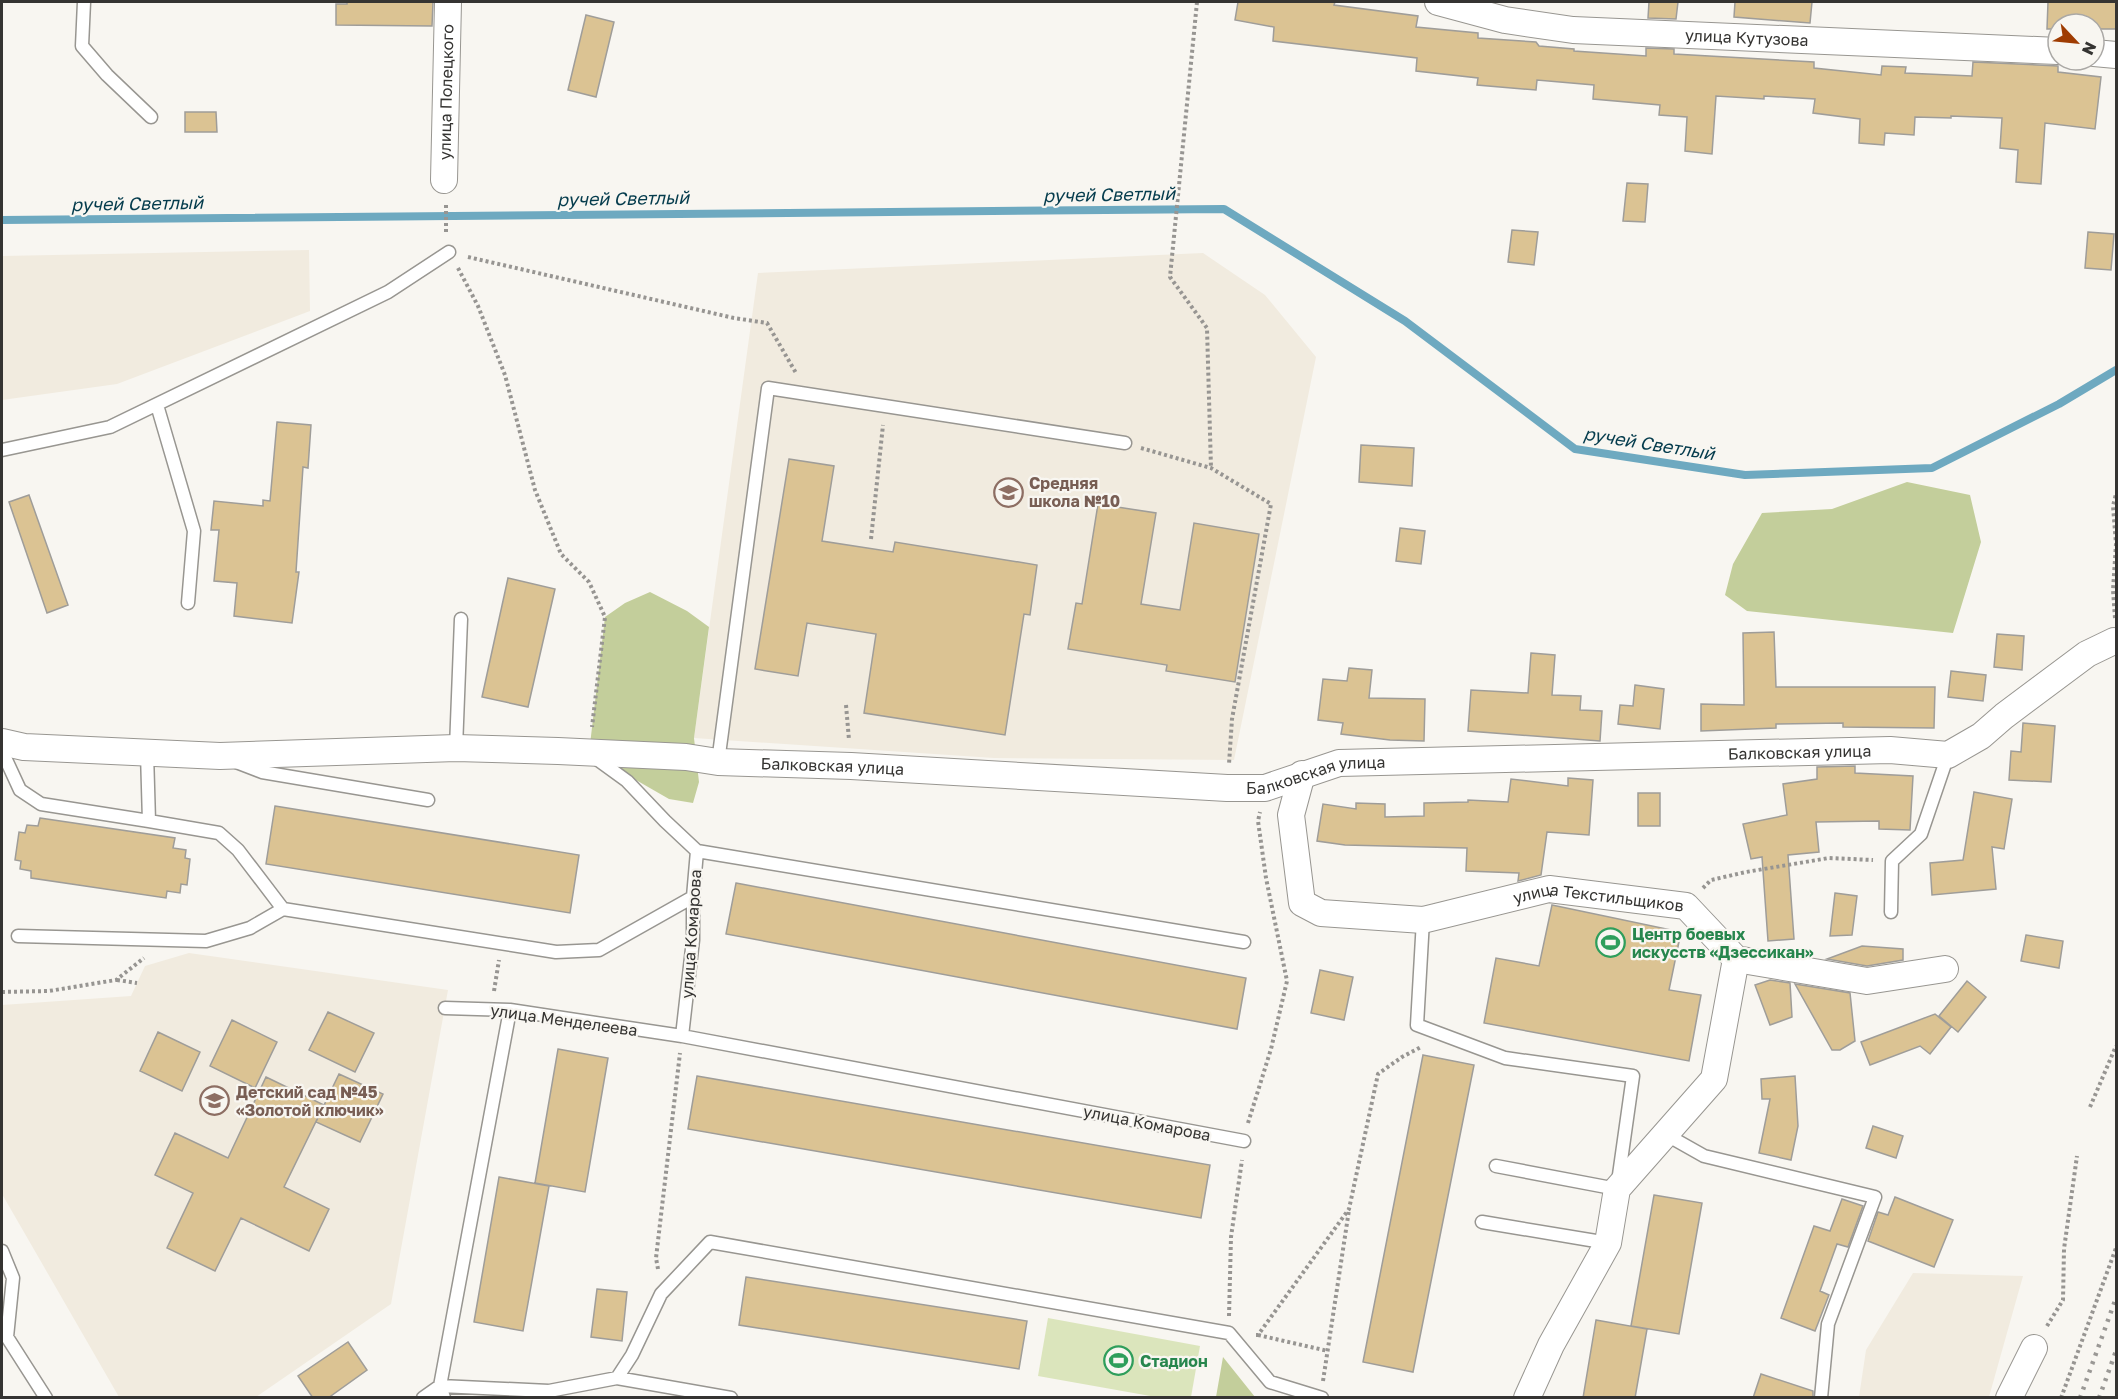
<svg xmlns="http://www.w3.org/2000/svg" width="2118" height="1399" font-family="'Golos Text',sans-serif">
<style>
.built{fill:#f1ebdf}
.green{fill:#dbe5bc}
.forest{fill:#c3ce9b}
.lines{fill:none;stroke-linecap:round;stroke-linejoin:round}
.stream{stroke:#6ea9c0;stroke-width:8}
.building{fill:#dbc393;stroke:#9f9d99;stroke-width:1.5}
.lane-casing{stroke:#989691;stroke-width:15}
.street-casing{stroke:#989691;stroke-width:28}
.path{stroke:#979592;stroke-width:4;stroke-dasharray:3 3;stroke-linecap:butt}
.lane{stroke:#fff;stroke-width:12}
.street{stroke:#fff;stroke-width:26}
.rail{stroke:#9a9895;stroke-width:4.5;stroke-dasharray:3 6;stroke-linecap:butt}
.labels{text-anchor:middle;stroke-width:4.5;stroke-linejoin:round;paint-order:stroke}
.street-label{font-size:16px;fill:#353432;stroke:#f8f6f1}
.education-label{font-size:16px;font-weight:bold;fill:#785e54;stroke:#f8f6f1;text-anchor:start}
.leisure-label{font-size:16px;font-weight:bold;fill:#27864d;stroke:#f8f6f1;text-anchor:start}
.water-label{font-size:18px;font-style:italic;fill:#053c4d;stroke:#f8f6f1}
</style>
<rect width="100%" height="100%" fill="#f8f6f1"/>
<path class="built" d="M309,250L310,311L117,384L2,400V256Z
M1203,253L1265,295L1316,357L1234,760L994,758L694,738L758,273Z
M189,953L448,990L391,1304L256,1397H119L2,1194V1005L131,996L145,966Z
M1913,1273L2023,1276L1989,1397H1859L1866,1350Z"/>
<path class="green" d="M1048,1318L1200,1346L1191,1397H1156L1038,1376Z"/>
<path class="forest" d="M1907,482L1970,495L1981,542L1953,633L1747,611L1725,595L1733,564L1762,513L1832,509Z
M650,592L687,611L709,627L694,738L699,782L693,803L669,799L589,753L605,617L625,603Z
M1223,1357L1255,1397H1216Z"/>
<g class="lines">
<path class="stream" d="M2,220L1224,209L1405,321L1575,449L1745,475L1932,468L2059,404L2116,370"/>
</g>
<path class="building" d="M347,2H433L432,26L336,25V4H347Z
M1238,2H1335L1334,5L1418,16L1416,27L1478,33V38L1536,42L1539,46L1574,49V51L1646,56V48L1674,49V54L1814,62V68L1881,75L1882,66L1906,67L1905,73L1972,76L1973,62L2058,66V72L2101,77L2095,129L2045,123L2041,184L2016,182L2018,150L2000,148L2002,118L1951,116V118L1915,117L1914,135L1885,133L1884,145L1859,143L1860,119L1813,113L1815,99L1764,96V99L1716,96L1712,154L1685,151L1687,117L1659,115L1660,105L1593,99L1594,85L1537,80L1536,90L1477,85L1478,78L1416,71L1417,58L1273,41L1274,27L1235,20Z
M1649,2H1678L1676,19L1648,18Z
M1735,2H1812L1810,23L1734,17Z
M2048,2H2116V29H2094V24H2058V29H2047Z
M586,15L614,22L596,97L568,90Z
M185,112H216L217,132H185Z
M1627,183L1648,184L1645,222L1623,221Z
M1512,230L1538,232L1534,265L1508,262Z
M2088,232L2114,234L2111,270L2085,268Z
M277,422L311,425L308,468L303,467L296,572H299L292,623L234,616L237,583L214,581L219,530H211L214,501L263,506V500L270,501Z
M1361,445L1414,448L1412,486L1359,482Z
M789,459L834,466L822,541L893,552L895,542L1037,565L1030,615L1024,614L1005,735L864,713L876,634L807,623L798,676L755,669Z
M29,495L68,605L47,613L9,502Z
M1098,504L1156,513L1141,604L1180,610L1194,523L1259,534L1235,682L1166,671L1167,665L1068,649L1076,603L1082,604Z
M1400,528L1425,531L1421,564L1396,561Z
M508,578L555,589L528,707L482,697Z
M1774,632L1776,687H1935L1934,728L1843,727V723L1776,724V728L1701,731V704L1744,705L1743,633Z
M1997,634L2024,636L2022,670L1994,667Z
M1531,653L1555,655L1552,695L1581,696L1580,710L1602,711L1600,741L1468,731L1471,690L1528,693Z
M1349,668L1372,670L1369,698L1425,699L1424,741L1390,740L1341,734L1343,723L1318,720L1323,679L1347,681Z
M1951,671L1986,675L1983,701L1948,697Z
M1635,685L1664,689L1660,729L1618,724L1620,705L1633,706Z
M2023,723L2055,726L2051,782L2009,780L2011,751L2021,752Z
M1855,766V773L1913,776L1910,830L1879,829V821L1816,822L1819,852L1788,855L1794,939L1768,941L1762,857L1751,859L1743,824L1787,815L1783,784L1817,779V767Z
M1568,778L1593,780L1589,835L1547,832L1541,875L1518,881L1519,873L1466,871L1467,848L1345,845L1317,841L1323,804L1356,809V803L1385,804V817L1424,816V803L1468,802V800L1508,802L1511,779L1568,786Z
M1974,792L2012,799L2004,849L1992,847L1996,889L1932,895L1930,863L1963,860Z
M1638,793H1660V826H1638Z
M275,806L579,855L570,913L266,864Z
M40,818L175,838L173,848L186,850L185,858L190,859L187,885L181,884L180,893L167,891L166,898L31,878V871L20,869L21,861L15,860L19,832L25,833L27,825L38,826Z
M736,883L1246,978L1237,1029L726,934Z
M1835,893L1857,896L1852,935L1830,936Z
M1552,905L1681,932L1669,990L1701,995L1689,1061L1484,1023L1496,958L1539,966Z
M2026,935L2063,941L2059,968L2021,961Z
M1862,946L1903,949V960L1867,966L1827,959Z
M1320,970L1353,977L1344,1020L1311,1013Z
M1770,980L1790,983L1792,1017L1770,1025L1755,985Z
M1967,981L1986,997L1958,1032L1939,1016Z
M1795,984L1850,993L1855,1041L1840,1050H1832Z
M328,1012L374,1033L355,1072L309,1050Z
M1935,1014L1951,1027L1930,1054L1920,1046L1870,1065L1861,1042Z
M232,1020L277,1042L255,1088L210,1066Z
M158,1032L200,1052L182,1091L140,1071Z
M558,1049L608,1058L585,1192L535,1183Z
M1423,1055L1474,1065L1413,1372L1363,1362Z
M339,1074L383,1094L360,1142L316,1122Z
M697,1076L1210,1165L1201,1218L688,1129Z
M1795,1076L1798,1126L1791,1160L1759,1153L1770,1099H1762L1761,1079Z
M266,1077L324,1105L284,1187L329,1209L309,1251L241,1218L215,1271L167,1248L193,1193L155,1175L175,1133L228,1158Z
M1873,1126L1903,1136L1896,1158L1866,1148Z
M499,1177L549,1186L523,1331L474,1322Z
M1654,1195L1702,1203L1679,1334L1631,1326Z
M1895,1197L1953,1220L1934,1267L1868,1241L1878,1212L1888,1215Z
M1842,1199L1863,1206L1848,1247L1837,1244L1820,1291L1829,1295L1815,1331L1781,1318L1814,1226L1830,1231Z
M746,1277L1027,1321L1019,1369L739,1325Z
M597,1289L627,1292L622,1341L591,1337Z
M1596,1320L1647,1329L1635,1398H1583Z
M348,1342L367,1370L328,1398H313L298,1376Z
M1761,1374L1813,1391V1398H1753Z"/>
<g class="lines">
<defs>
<path id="lane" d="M84,2L82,46L107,75L151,117
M157,405L194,531L188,603
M2,450L110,427L388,292L449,252
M456,748L461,619
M2,751L20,790L41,804L149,821
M147,753L149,821L219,833L238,850L283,909L556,952L599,950L693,897
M594,757L627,781L665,821L697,851
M236,762L262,772L428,800
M718,762L768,388L1125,443
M697,851L693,897V940L682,1036L1244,1141
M697,851L1244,942
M1891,912L1892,861L1921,834L1948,755
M1423,920L1417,1025L1505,1058L1633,1076L1617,1189L1496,1166
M18,936L206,941L250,928L283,909
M445,1008L510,1010L682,1036
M1665,1134L1704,1156L1875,1197L1828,1324L1821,1398
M1482,1222L1608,1243
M2,1251L13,1278L7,1337L46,1398
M617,1378L632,1355L661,1294L710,1242L1229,1333L1270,1382L1322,1398
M423,1398L440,1386L549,1391L617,1378L731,1398
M444,1398L440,1386L510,1010"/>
<g id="street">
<path id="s1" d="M1438,2L1505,20L1573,30L2058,51"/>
<path d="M2094,53L2116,55"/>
<path id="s2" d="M444,180L448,2"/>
<path id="s3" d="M2,742L24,747L220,756L456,748L558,751L686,757L718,762L851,766L1227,788H1265L1339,763L1890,750L1948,755L1981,736L2004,716L2087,654L2114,641L2116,642"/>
<path id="s4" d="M1302,774L1291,815L1302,903L1321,913L1423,920L1549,889L1686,906L1736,959L1714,1079L1617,1189L1608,1243L1551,1345L1527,1398"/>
<path d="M1736,959L1867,981L1945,969"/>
<path d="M2009,1398L2034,1348"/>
</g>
</defs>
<use href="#lane" class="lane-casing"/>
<use href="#street" class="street-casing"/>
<path class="path" d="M1197,2L1170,277L1207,328L1211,468
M446,205V233
M468,257L734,318L767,323L796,373
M458,268L478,306L505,375L535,490L561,554L589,582L605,617L592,727
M1141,448L1211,468L1271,504L1232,719L1229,764
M871,539L883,425
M2115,618L2113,590L2116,544L2113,506L2116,494
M846,705L849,740
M1703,888L1711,880L1746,872L1829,858L1873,860
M117,980L137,983
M494,991L499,960
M2,992L49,991L116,980L144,958
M2090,1107L2116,1046
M1248,1123L1271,1049L1287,981L1266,878L1258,821L1260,812
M658,1269L656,1258L680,1053
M1229,1316L1231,1237L1242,1160
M2047,1326L2063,1300L2064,1249L2077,1156
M1256,1335H1258L1349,1209L1378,1074L1402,1057L1421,1047
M1258,1335L1328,1351
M1323,1381L1349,1210
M2061,1398L2116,1248"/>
<use href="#lane" class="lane"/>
<use href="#street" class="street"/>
<path class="rail" d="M2080,1398L2116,1298
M2099,1398L2116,1351"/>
</g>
<defs>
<symbol id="school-ring" viewBox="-11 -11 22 22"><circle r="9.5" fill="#f8f6f1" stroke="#8d6e63" stroke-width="1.5"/><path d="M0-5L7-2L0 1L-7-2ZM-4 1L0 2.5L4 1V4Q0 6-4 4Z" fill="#8d6e63"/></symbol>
<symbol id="stadium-ring" viewBox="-11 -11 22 22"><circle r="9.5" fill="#f8f6f1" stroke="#2e9e5b" stroke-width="1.5"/><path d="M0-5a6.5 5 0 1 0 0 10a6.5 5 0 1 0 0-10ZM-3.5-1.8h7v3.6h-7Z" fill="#2e9e5b"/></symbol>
</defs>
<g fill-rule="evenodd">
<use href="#school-ring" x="992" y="476" width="33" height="33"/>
<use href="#stadium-ring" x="1594" y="926" width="33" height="33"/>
<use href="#school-ring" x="198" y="1084" width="33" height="33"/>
<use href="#stadium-ring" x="1102" y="1344" width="33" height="33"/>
</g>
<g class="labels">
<g class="street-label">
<text dy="6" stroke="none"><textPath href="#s1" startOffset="312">улица Кутузова</textPath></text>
<text dy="6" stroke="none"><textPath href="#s2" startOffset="88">улица Полецкого</textPath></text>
<text dy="6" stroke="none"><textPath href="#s3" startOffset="1804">Балковская улица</textPath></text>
<text dy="6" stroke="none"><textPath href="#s3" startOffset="832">Балковская улица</textPath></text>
<text dy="6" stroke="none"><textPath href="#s3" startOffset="1318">Балковская улица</textPath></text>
<text dy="6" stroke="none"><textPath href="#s4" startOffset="434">улица Текстильщиков</textPath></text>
<text transform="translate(691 934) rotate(-86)" y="6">улица Комарова</text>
<text transform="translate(564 1020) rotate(8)" y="6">улица Менделеева</text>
<text transform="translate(1147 1123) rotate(11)" y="6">улица Комарова</text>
</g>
<g class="education-label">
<text x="1029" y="489">Средняя<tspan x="1029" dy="18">школа №10</tspan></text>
<text x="236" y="1098">Детский сад №45<tspan x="236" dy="18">«Золотой ключик»</tspan></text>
</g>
<g class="leisure-label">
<text x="1632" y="940">Центр боевых<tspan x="1632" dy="18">искусств «Дзессикан»</tspan></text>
<text x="1140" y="1367">Стадион</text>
</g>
<g class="water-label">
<text transform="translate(1109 195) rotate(-1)" y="6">ручей Светлый</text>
<text transform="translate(623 199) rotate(-1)" y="6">ручей Светлый</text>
<text transform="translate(137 204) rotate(-1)" y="6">ручей Светлый</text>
<text transform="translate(1649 444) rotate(9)" y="6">ручей Светлый</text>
</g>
</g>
<rect width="2118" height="1399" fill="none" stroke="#353432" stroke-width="6"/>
<g transform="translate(2076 42) rotate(116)"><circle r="28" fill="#f8f6f1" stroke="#aaa8a5" stroke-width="1.5"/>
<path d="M0-4.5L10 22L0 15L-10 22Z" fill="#9f3c02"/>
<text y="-9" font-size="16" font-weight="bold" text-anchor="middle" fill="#353432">N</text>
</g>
</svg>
